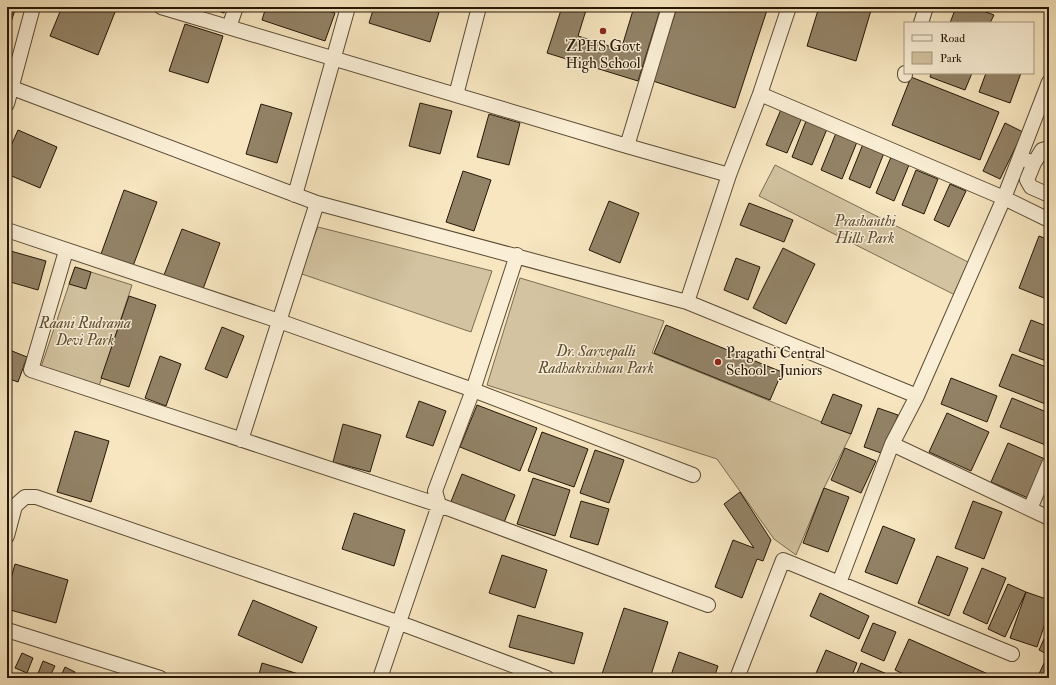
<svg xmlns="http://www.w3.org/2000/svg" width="1056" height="685" font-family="'IM FELL Double Pica',serif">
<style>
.green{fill:#d3c3a0;stroke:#7c6d53}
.building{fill:#938367;stroke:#261706}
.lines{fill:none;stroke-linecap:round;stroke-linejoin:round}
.street-casing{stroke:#5a4b34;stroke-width:16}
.street{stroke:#faefd6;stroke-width:14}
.poi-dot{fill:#8f2418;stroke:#faefd6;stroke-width:1.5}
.labels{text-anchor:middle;stroke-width:3;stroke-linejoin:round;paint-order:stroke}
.poi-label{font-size:15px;fill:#261706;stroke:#faefd6}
.park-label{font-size:15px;font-style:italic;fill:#5a4b34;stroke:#faefd6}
</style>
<rect width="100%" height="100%" fill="#f7e6c0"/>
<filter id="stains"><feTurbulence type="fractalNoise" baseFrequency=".005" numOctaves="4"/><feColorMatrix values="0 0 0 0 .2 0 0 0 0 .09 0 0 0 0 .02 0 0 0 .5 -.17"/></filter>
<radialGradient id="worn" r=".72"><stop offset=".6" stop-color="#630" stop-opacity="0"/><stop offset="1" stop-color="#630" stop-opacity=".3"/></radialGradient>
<path class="green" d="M775,165L970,263L955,295L759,196Z
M318,227L492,271L471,332L299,273Z
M75,267L132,285L99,386L41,367Z
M520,278L664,321L652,353L851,434L824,488L796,555L774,539L717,459L487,385Z"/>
<path class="building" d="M7,7H16L7,34Z
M62,7H117L98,55L50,36Z
M206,7H226L224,13Z
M266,7H316L335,13L325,41L262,20Z
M374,7H433L440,9L430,42L369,23Z
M562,7H587L578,36L621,50L634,7H661L638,81L547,53Z
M677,7H768L735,108L653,81Z
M819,7H872L856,61L807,46Z
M956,7H973L994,15L990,23H950Z
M185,24L223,36L208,83L169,71Z
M931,73H972L965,90L930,77Z
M986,73H1021L1010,103L979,92Z
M911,77L999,112L980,160L892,125Z
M420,103L452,111L440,154L409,146Z
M261,104L292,113L277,163L246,154Z
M782,107L803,115L787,153L766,145Z
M489,114L520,123L509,165L477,157Z
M806,121L827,129L812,165L792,157Z
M1005,123L1023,132L1000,179L983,171Z
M18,130L57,147L40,188L7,174V155Z
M836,133L857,142L842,179L821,170Z
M863,144L884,153L870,188L849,179Z
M891,157L909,165L894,201L876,193Z
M916,170L938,179L924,214L902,205Z
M463,171L491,180L474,231L446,222Z
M950,184L966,191L949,227L934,220Z
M124,190L157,202L133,266L101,254Z
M609,201L639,213L620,263L589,250Z
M749,203L793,220L784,242L740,225Z
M182,229L220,243L203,289L164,275Z
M1039,236L1049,240V300L1019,288Z
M783,248L815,264L786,324L753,308Z
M7,250L46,261L38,290L7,281Z
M736,258L760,267L748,300L724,290Z
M75,267L91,272L86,289L69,284Z
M129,296L156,305L129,387L101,378Z
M1031,320L1049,327V362L1019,351Z
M666,325L782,372L770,400L654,353Z
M222,327L244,336L227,378L205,369Z
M7,349L27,357L18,382L7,378Z
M1012,354L1049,368L1048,405L999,386Z
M160,356L181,364L166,406L145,398Z
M951,378L997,396L987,422L941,404Z
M833,394L862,405L851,434L821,423Z
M1012,398L1049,413L1048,446L1000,427Z
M419,401L446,411L433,446L406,437Z
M477,405L537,428L520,471L460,447Z
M878,408L898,415L884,454L864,447Z
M947,413L989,432L971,471L929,452Z
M343,424L381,435L370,472L333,462Z
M75,431L109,441L91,502L57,492Z
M542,432L588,449L574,487L528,471Z
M1008,443L1045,459L1028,498L991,482Z
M845,448L876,461L861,493L831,480Z
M595,450L624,460L609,503L580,493Z
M462,474L515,495L503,525L450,504Z
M533,478L570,490L555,536L517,524Z
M824,488L849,497L828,552L803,543Z
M740,492L771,540L763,561L757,559L742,598L715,587L733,540L754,548L724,504Z
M581,501L609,509L598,545L570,537Z
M973,501L1002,512L984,559L955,548Z
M354,513L405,530L394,566L342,549Z
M883,526L915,539L897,584L865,572Z
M502,555L547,570L535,608L489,593Z
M937,556L968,568L949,616L918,603Z
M15,564L68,580L56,623L7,609V593Z
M982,568L1006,578L987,624L963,613Z
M1008,584L1026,592L1005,637L988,629Z
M1026,592L1049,600V612L1037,647L1010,638Z
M820,593L869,616L859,639L810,616Z
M253,600L317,627L302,663L238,635Z
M624,608L668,622L650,678L601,677Z
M518,615L583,633L574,664L509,647Z
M873,623L896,632L884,661L861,651Z
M1049,628V655L1039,650Z
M909,639L997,678H912L895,670Z
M826,650L857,663L851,678H814Z
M679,652L718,666L714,678H670Z
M22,653L33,658L27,673L15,668Z
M1046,659L1049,661V678H1037Z
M43,661L55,666L49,678L37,676Z
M262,663L312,678H258Z
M861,663L894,677V678H855Z
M65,667L75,672L73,678H60Z"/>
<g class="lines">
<defs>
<path id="street" d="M161,7L627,146L729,175
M921,23L926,7
M229,27L236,7
M905,75V73
M7,86L317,203L687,302L917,396
M760,94L1004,198L1049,220
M456,95L479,7
M7,104L33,7
M627,146L669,7
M1026,160L1034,163L1042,150L1049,148
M1034,163L1027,180L1031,187L1049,195
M295,195L348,7
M7,230L279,321L473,390L693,475
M66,251L31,370L439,505L708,605
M687,302L729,175L760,94L789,7
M241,440L317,203
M892,444L1049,518
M1030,509L1049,464
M7,536L15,506L25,497H36L400,623L547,678
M839,583L892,444L917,396L1004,198L1049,82
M7,630L160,678
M380,678L439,505L435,491L473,390L517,255
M737,678L783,560L1012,654"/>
</defs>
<use href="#street" class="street-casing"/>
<use href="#street" class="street"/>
</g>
<g class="poi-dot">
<circle cx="603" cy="31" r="4"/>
<circle cx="718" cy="362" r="4"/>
</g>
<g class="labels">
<g class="poi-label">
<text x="603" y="51">ZPHS Govt<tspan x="603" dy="17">High School</tspan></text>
<text x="726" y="358" text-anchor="start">Pragathi Central<tspan x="726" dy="17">School - Juniors</tspan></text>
</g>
<g class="park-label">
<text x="865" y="226">Prashanthi<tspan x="865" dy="17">Hills Park</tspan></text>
<text x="85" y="328">Raani Rudrama<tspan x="85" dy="17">Devi Park</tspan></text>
<text x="596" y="356">Dr. Sarvepalli<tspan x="596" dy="17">Radhakrishnan Park</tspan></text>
</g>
</g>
<rect width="1056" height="685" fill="none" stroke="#f7e6c0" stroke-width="24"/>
<rect x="8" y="8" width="1040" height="669" fill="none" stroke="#261706" stroke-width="2"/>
<rect x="12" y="12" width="1032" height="661" fill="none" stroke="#261706"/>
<rect x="904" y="22" width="130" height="52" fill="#faefd6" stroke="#a59983"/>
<rect x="912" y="35" width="20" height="6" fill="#faefd6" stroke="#a59983"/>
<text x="940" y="42" font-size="12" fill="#261706">Road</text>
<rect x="912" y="52" width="20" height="12" fill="#d3c3a0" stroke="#a59983"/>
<text x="940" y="62" font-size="12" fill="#261706">Park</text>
<rect width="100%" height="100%" filter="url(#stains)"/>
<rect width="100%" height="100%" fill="url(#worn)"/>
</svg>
